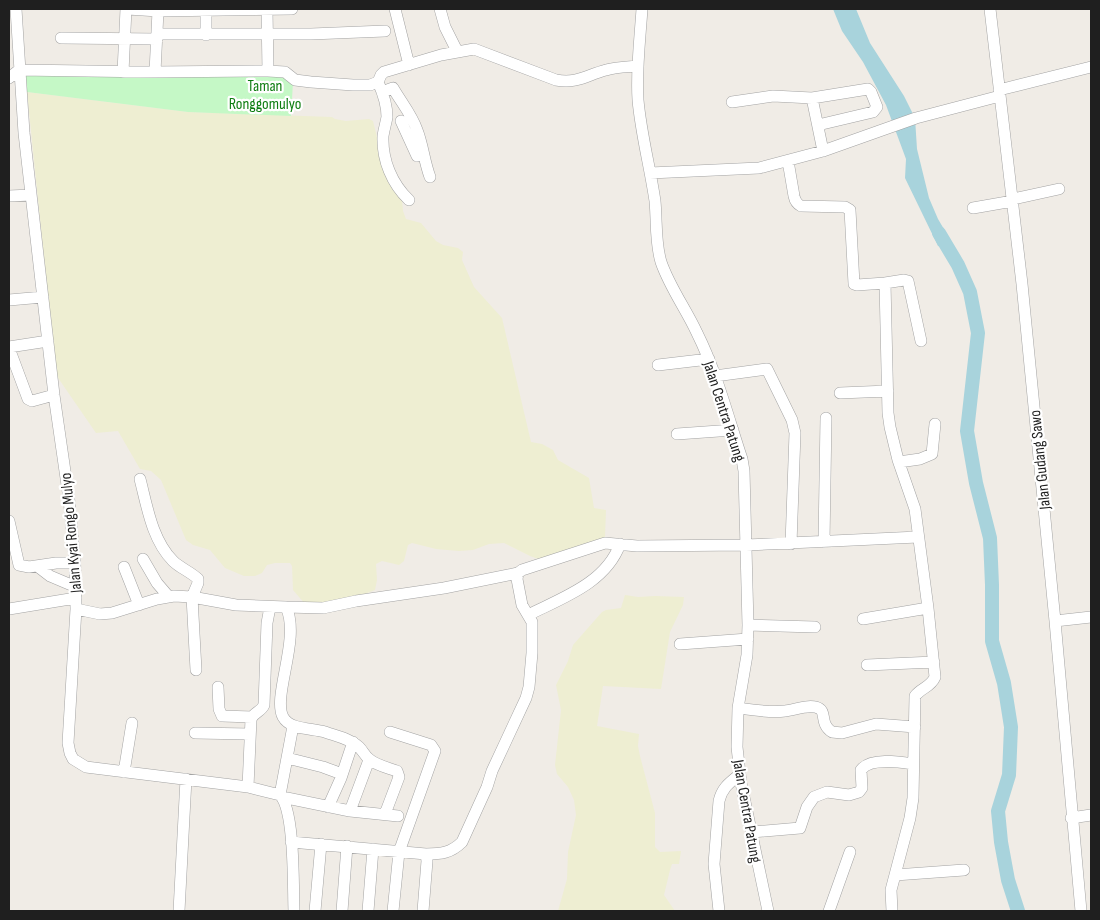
<svg xmlns="http://www.w3.org/2000/svg" width="1100" height="920" font-family="'Sofia Sans Condensed',sans-serif">
<style>
.farmland{fill:#eeeed2}
.park{fill:#c5f8c6}
.water{fill:#a8d3dc}
.lines{fill:none;stroke-linecap:round;stroke-linejoin:round}
.river{stroke:#a8d3dc;stroke-width:14}
.minor-casing{stroke:#a3a3a3;stroke-width:12}
.minor{stroke:#fff;stroke-width:11}
.labels{text-anchor:middle;stroke-width:4.5;stroke-linejoin:round;paint-order:stroke}
.park-label{font-size:16px;fill:#0e7d11;stroke:#fff}
.street-label{font-size:16px;fill:#1f1f1f;stroke:#fff}
</style>
<rect width="100%" height="100%" fill="#f0ece6"/>
<path class="farmland" d="M27,92L188,112L332,117L335,119L346,121L369,119L373,121L387,177L402,200L403,211L406,219L421,223L436,241L443,245L458,248L463,252L462,260L474,287L502,318L531,442L542,444L553,450L558,460L589,478L594,508L606,510L605,537L603,541L541,560L530,556L504,543L489,544L473,550L459,551L436,549L412,543L408,545L404,561L399,565L382,561L376,564L377,580L375,590L360,596L318,604H305L293,590L292,566L290,563H275L267,565L262,573L255,576H244L225,568L210,550L193,545L186,540L161,480L151,471L140,469L118,431L96,433L56,375Z
M625,595L638,597L655,596L684,597L683,605L670,632L661,689L603,686L597,726L639,734L638,746L640,756L655,813V847L660,852L681,851L679,864H672L670,870L664,895L675,911H558L567,879L568,852L576,815L574,800L568,787L557,774L555,765L561,710L556,685L568,661L573,645L602,612L606,610L621,608Z"/>
<path class="park" d="M24,72L283,74L293,82L291,116L188,112L27,92Z"/>
<path class="water" d="M833,9H856L870,43L904,96L915,118L917,149L929,198L938,219L951,241L948,249L938,246L905,178L906,159L886,105L863,62L842,31Z"/>
<g class="lines">
<path class="river" d="M939,233L958,265L970,292L978,333L967,431L976,483L990,538L992,585V641L1004,683L1011,727L1009,775L998,811L1001,842L1008,880L1018,911"/>
<defs>
<path id="minor" d="M16,9L24,133L54,395L69,499L75,563L76,609L68,743L70,753L73,759L86,767L248,787L280,795C295,811 293,887 294,911
M128,9L158,11L155,72
M395,9L409,65
M440,9L445,27L457,51
M642,9C640,39 636,70 638,100C641,134 650,167 655,201C657,222 655,242 661,262C670,288 686,309 697,333C717,373 728,417 742,459L744,471L748,625L747,655L738,708L737,747L741,783L768,911
M990,9L1022,284L1055,621L1081,911
M267,10L268,71
M158,11L292,9
M157,34H311L385,31
M206,35V9
M61,38L157,39
M123,72L126,9
M9,78L19,70L155,72L268,71L285,72L295,80L311,82L353,85H370L378,82L381,75L384,72L441,55L474,49L556,80C577,84 587,75 606,70C616,67 627,67 638,66
M378,82C383,93 387,104 387,117C386,123 384,129 383,136C382,160 392,184 409,200
M999,90L1091,67
M382,92L393,88C401,102 412,115 417,130C423,145 424,161 430,177
M812,98L868,89L871,92L877,107L873,112L818,125
M732,102L773,96L812,98L823,151
M401,121L417,156
M788,161L794,196C795,201 797,204 801,206L845,207L850,210L854,284L857,285L885,283L888,413L890,427L898,460L915,509L928,608L935,677C931,687 921,688 915,696L913,798L910,818L891,890L892,911
M650,173L759,168L823,151L916,118L1000,96
M9,196L31,195
M1013,199L1059,189
M973,208L1013,201
M885,283L904,280L908,281L921,341
M9,300L43,297
M9,347L48,341
M9,348L28,399L32,401L54,395
M658,365L709,359
M715,376L767,369L792,420L795,433L791,544
M840,393L888,391
M677,434L733,430
M899,462L920,459L932,454L935,424
M140,479C147,506 152,540 173,561C180,568 191,572 198,579V583L192,597L196,670
M9,521L19,565L29,567L56,563H75
M824,542L826,418
M143,559L157,583L169,597
M37,566L50,576L76,587
M124,567L139,605
M286,607L323,608L356,601L444,588L518,573
M9,609L76,598
M76,609L100,614L112,613L157,599L174,596L192,597L236,605L286,607C301,638 272,696 283,717C290,730 312,728 325,732C336,736 351,739 359,747C363,751 365,756 369,759C375,765 389,768 397,771L399,777L385,814
M528,615C562,598 606,583 620,544
M863,619L928,608
M1055,621L1091,617
M748,625L815,627
M680,644L748,639
M867,665L934,662
M218,687L219,709L222,716L252,717
M738,708C753,710 769,713 785,711C795,710 811,703 820,709C826,713 820,724 832,732L842,733L876,724L915,727
M390,732L431,745L435,751L399,852L393,911
M195,733L250,734
M287,758L323,767L342,774
M124,772L132,723
M248,787L251,719C254,712 261,712 264,705L267,623L270,607
M280,795L293,726
M282,797L350,811L398,816
M328,807L341,778L353,742
M350,811L369,760
M1071,818L1091,815
M752,832L800,828L807,807L814,797L827,792L849,795L859,792L862,788L861,770C870,757 900,762 913,764
M291,842L426,854L427,861L423,911
M426,854C441,854 451,853 462,842L487,787L492,771L526,698L529,687L532,653V622L522,605L517,579L518,573L522,570L605,543L637,546L746,545L918,537
M895,875L964,870
M179,911L186,779
M315,911L321,844
M342,911L347,846
M368,911L373,849
M719,911L714,864L719,801C722,788 729,783 739,775
M829,911L850,852"/>
</defs>
<use href="#minor" class="minor-casing"/>
<use href="#minor" class="minor"/>
</g>
<g class="labels">
<g class="park-label">
<text x="265" y="91">Taman<tspan x="265" dy="18">Ronggomulyo</tspan></text>
</g>
<g class="street-label">
<text transform="translate(725 411) rotate(72)" y="6">Jalan Centra Patung</text>
<text transform="translate(1039 460) rotate(-96)" y="6">Jalan Gudang Sawo</text>
<text transform="translate(70 533) rotate(-95)" y="6">Jalan Kyai Rongo Mulyo</text>
<text transform="translate(748 811) rotate(80)" y="6">Jalan Centra Patung</text>
</g>
</g>
<rect width="1100" height="920" fill="none" stroke="#1f1f1f" stroke-width="20"/>
</svg>
